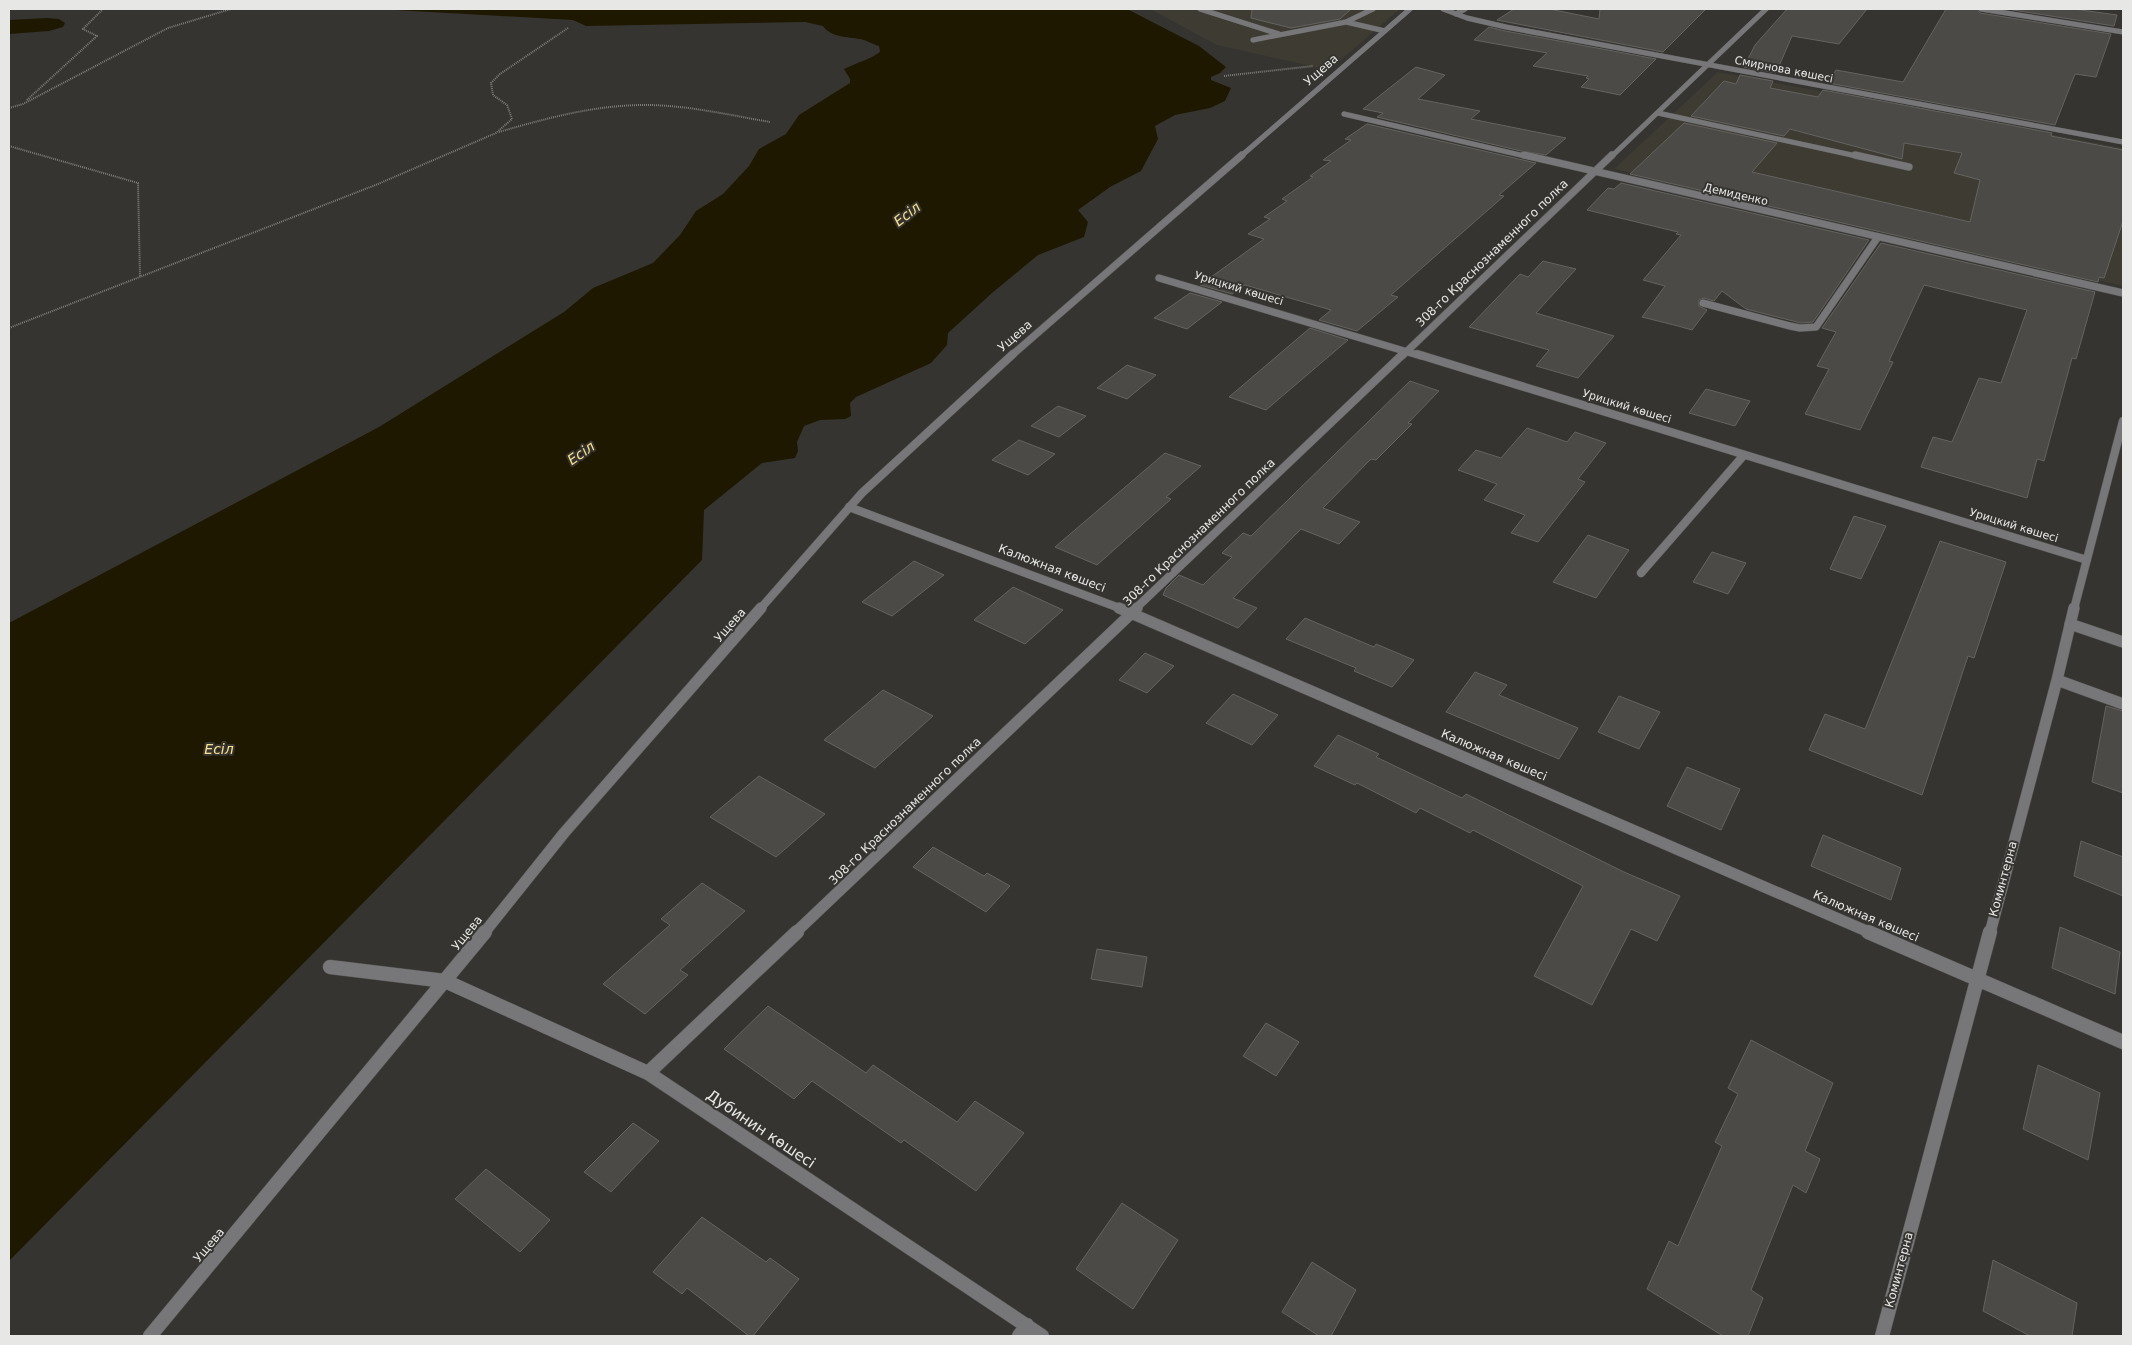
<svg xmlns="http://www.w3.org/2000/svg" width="2132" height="1345" font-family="'DejaVu Sans',sans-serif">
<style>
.built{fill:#3e3b32}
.water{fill:#1f1801}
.building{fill:#4b4a47;stroke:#646360}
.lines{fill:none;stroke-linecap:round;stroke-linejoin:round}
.service-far4-casing{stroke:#51514e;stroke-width:5.5}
.service-far3-casing{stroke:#51514e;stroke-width:8}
.service-far2-casing{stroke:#51514e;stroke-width:9}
.service-far1-casing{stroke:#51514e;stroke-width:12}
.service-casing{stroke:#51514e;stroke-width:15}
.minor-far4-casing{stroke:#51514e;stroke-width:5.5}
.minor-far3-casing{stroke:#51514e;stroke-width:8}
.minor-far2-casing{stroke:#51514e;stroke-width:9}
.minor-far1-casing{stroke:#51514e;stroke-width:12}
.minor-casing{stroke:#51514e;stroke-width:15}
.tertiary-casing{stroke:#51514e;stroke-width:5.5}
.path{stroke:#7e7d7b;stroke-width:2;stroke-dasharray:1 1;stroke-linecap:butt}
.service-far4{stroke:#777779;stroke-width:5}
.service-far3{stroke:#777779;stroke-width:7}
.service-far2{stroke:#777779;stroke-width:8}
.service-far1{stroke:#777779;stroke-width:11}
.service{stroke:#777779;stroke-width:14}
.minor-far4{stroke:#777779;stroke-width:5}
.minor-far3{stroke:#777779;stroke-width:7}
.minor-far2{stroke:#777779;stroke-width:8}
.minor-far1{stroke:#777779;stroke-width:11}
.minor{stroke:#777779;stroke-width:14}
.tertiary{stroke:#777779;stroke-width:5}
.labels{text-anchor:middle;stroke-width:4;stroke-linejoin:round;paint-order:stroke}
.far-street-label{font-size:11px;fill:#e7e7e5;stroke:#353431}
.street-label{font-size:12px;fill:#e7e7e5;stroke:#353431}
.water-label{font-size:14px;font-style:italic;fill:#fbe08c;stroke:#353431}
.near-street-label{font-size:15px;fill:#e7e7e5;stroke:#353431}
</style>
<rect width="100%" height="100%" fill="#353431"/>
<path class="built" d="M1150,9H1400L1329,70L1217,45Z
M1718,72L2123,148V286L1614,169Z"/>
<path class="water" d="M377,9H1127L1199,46L1226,67L1220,73L1211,77V80L1231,88L1225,101L1210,108L1175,115L1155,126L1158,139L1141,171L1110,187L1078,210L1088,222L1084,237L1038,255L992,293L948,333L947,345L931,363L856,397L850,403L851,416L845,419L820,420L804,426L797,442L798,451L795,458L762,463L704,510L702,560L9,1261V623L379,427L564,312L593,288L653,263L680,235L696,211L723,194L749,166L759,149L786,134L799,115L850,83V79L844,69C856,63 869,60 880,52L879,46C872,44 866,40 860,39C848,37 830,37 823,26L805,22L586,26L573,20Z
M47,18L59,19L65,23L63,27L49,31L9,34V20Z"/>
<path class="building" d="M1252,9H1351L1340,19L1291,28L1251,18Z
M1514,9H1549L1599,19L1600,9H1706L1663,52L1497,20Z
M1787,9H1867L1839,44L1792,36L1776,73L1744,67L1755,45Z
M1946,9H1977L1980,13L2111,34L2096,77L2075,74L2055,125L1828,83L1836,70L1903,82Z
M2007,9H2074L2117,15L2114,26Z
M1489,27L1505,31L1656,59L1620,95L1581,87L1589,79L1586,78L1588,76L1533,66L1547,53L1474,40Z
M1416,67L1445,75L1418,99L1480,111L1471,119L1566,138L1546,155L1521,151L1377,117L1383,113L1363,109Z
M1740,75L1773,81L1770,88L1818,97L1823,90L2052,133L2051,136L2123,150V221L2104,278L2099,277L2098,282L1630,174L1684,123L1777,143L1752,172L1970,222L1980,180L1954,173L1962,153L1904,143L1902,159L1790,129L1784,136L1691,116L1724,81L1736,84Z
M1367,124L1536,163L1499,195L1504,196L1391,295L1398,297L1357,331L1319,320L1331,310L1245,285L1232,294L1200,285L1264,239L1248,234L1270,219L1264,217L1287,201L1282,199L1313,177L1310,176L1331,161L1323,160L1351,140L1345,139Z
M1621,183L1869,240L1813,322L1801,323L1746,309L1722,291L1714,301L1704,298L1699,300V306L1707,310L1692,330L1678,326L1642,317L1665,286L1643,280L1681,235L1676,234L1678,232L1587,210L1608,188L1614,189Z
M1881,243L2095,292L2076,359L2072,358L2044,461L2037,459L2027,498L1921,467L1933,437L1952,442L1979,378L2001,383L2027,310L1924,285L1889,361L1893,362L1860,430L1805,414L1829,369L1817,366L1836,332L1822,328Z
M1543,261L1576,269L1536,313L1614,336L1578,378L1536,366L1549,350L1469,327L1520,274L1528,277Z
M1190,293L1222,302L1187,329L1154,318Z
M1310,328L1348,340L1266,410L1229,397Z
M1127,365L1156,375L1127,399L1097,388Z
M1410,381L1439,391L1408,423L1412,424L1376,460L1371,459L1323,508L1360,522L1339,544L1301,529L1233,598L1257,608L1238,628L1163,595L1166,588L1179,575L1203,585L1232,557L1222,553L1243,533L1251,536Z
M1706,389L1750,401L1735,426L1689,413Z
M1058,406L1086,416L1059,437L1031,426Z
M1527,428L1567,442L1575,432L1606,443L1578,479L1585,482L1538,542L1511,533L1525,515L1484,500L1497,484L1458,470L1476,450L1501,458Z
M1019,440L1055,454L1028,475L992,460Z
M1165,453L1201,466L1166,497L1171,499L1097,565L1055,547Z
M1854,516L1886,526L1861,579L1830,569Z
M1588,535L1629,550L1596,598L1553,582Z
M1940,541L2006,562L1974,658L1968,656L1922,795L1809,750L1825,714L1865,729Z
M1712,552L1746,563L1728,594L1693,582Z
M914,561L944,575L892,616L862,602Z
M1013,587L1063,610L1025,644L974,620Z
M1305,618L1374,647L1376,644L1414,660L1392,687L1354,671L1356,668L1286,639Z
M1145,653L1174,666L1147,693L1119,680Z
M1475,672L1507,685L1499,695L1578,728L1559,759L1446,712Z
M883,690L933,716L875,768L824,740Z
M1233,694L1278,715L1252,745L1206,723Z
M1619,696L1660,712L1639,749L1598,732Z
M2106,706L2123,711V793L2092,782Z
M1338,735L1379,754L1376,757L1462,798L1466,794L1624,872L1680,896L1657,941L1631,929L1592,1005L1534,976L1583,886L1473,830L1470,833L1420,808L1416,813L1357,783L1355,785L1314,766Z
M1687,767L1740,789L1721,830L1667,806Z
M759,776L825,814L776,857L710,817Z
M1823,835L1901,868L1891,900L1811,866Z
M2081,841L2123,857V896L2074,876Z
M933,847L984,876L987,873L1010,886L986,912L913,867Z
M702,883L745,911L680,970L688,975L645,1014L603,984L670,925L661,919Z
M2060,927L2120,952L2115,994L2052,968Z
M1097,949L1147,957L1142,987L1091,979Z
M768,1006L866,1073L873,1065L957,1122L975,1101L1024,1133L976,1191L904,1140L901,1143L812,1081L794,1099L724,1049Z
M1266,1023L1299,1042L1276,1076L1243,1056Z
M1751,1040L1833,1083L1805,1151L1820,1159L1806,1193L1793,1185L1751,1290L1763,1298L1748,1336H1723L1647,1289L1669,1241L1678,1246L1722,1146L1715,1142L1738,1094L1728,1088Z
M2038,1065L2100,1093L2088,1160L2023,1129Z
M633,1123L659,1141L611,1192L584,1172Z
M486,1169L550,1220L520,1252L455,1199Z
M1122,1203L1178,1240L1133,1309L1076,1269Z
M702,1217L766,1262L770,1258L799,1279L753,1336H749L687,1288L682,1294L653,1272Z
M1993,1260L2077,1303L2072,1336H2030L1983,1311Z
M1312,1262L1356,1290L1331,1336H1319L1282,1312Z"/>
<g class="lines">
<defs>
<path id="service-far4" d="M1200,9L1279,34
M1456,14L1465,9
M1346,22L1385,31
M1253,40L1346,22L1373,9
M1658,113L1861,157
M1240,157L1410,9"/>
<path id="service-far3" d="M1855,155L1909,167
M1703,303L1790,326L1800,328L1816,327L1878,237
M1011,356L1242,155"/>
<path id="service-far2" d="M1641,573L1744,455
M760,609L862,493L1013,354"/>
<path id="service-far1" d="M2070,624L2123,642
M484,933L564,833L761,608"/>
<path id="service" d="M330,967L445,981
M150,1336L485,932"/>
<path id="minor-far4" d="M1344,114L1529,157
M1611,157L1766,9"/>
<path id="minor-far3" d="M1524,155L2123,293
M1159,278L1421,356
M1402,356L1612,155"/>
<path id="minor-far2" d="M1417,354L2087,560
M849,507L1122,609
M1135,609L1403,354
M2074,609L2123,421"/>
<path id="minor-far1" d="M1119,608L1871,933
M2057,680L2123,704
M795,933L1137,608
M1990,933L2057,680L2074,608"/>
<path id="minor" d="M1868,932L2123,1042
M445,981L648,1073L1042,1336
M648,1073L797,932
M1019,1336L1027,1325
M1882,1336L1990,932"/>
<path id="tertiary" d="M1443,9L1467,18L1506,27L2123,142
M1981,9L2123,32"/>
</defs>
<use href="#service-far4" class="service-far4-casing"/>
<use href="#service-far3" class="service-far3-casing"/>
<use href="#service-far2" class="service-far2-casing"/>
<use href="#service-far1" class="service-far1-casing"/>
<use href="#service" class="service-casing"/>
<use href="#minor-far4" class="minor-far4-casing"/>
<use href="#minor-far3" class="minor-far3-casing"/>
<use href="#minor-far2" class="minor-far2-casing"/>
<use href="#minor-far1" class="minor-far1-casing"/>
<use href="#minor" class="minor-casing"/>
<use href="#tertiary" class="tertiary-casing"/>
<path class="path" d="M1224,76L1313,66
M27,100L97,36L83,29L103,9
M9,108L23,104L168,28L231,9
M499,132C547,118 595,105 645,105C687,105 729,115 770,122
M9,146L138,183L140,277
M9,328L378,184L496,133L512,119L507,105L493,95L491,83L500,74L568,28"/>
<use href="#service-far4" class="service-far4"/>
<use href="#service-far3" class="service-far3"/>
<use href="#service-far2" class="service-far2"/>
<use href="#service-far1" class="service-far1"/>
<use href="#service" class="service"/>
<use href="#minor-far4" class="minor-far4"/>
<use href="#minor-far3" class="minor-far3"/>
<use href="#minor-far2" class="minor-far2"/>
<use href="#minor-far1" class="minor-far1"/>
<use href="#minor" class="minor"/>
<use href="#tertiary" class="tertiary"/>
</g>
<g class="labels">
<g class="far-street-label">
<text transform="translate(1784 69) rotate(11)" y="4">Смирнова көшесі</text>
<text transform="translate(1736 194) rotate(13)" y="4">Демиденко</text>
<text transform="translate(1239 288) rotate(17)" y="4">Урицкий көшесі</text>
<text transform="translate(1627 406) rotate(17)" y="4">Урицкий көшесі</text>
<text transform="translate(2014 525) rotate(17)" y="4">Урицкий көшесі</text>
</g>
<g class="street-label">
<text transform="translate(1321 70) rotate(-41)" y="4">Ущева</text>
<text transform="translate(1492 253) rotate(-44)" y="4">308-го Краснознаменного полка</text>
<text transform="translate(1015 336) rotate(-41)" y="4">Ущева</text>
<text transform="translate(1199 532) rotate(-44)" y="4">308-го Краснознаменного полка</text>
<text transform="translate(1052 568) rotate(21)" y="4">Калюжная көшесі</text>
<text transform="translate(730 625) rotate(-49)" y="4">Ущева</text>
<text transform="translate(1494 755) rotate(23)" y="4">Калюжная көшесі</text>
<text transform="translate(905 811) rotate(-44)" y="4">308-го Краснознаменного полка</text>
<text transform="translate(2003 879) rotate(-75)" y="4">Коминтерна</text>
<text transform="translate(1866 916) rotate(23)" y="4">Калюжная көшесі</text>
<text transform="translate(467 933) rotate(-51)" y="4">Ущева</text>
<text transform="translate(209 1245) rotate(-50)" y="4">Ущева</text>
<text transform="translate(1899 1270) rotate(-75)" y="4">Коминтерна</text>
</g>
<g class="water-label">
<text transform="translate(907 214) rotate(-38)" y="5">Есіл</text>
<text transform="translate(581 453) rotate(-35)" y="5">Есіл</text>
<text x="219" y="754">Есіл</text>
</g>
<g class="near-street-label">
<text transform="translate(761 1129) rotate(34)" y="5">Дубинин көшесі</text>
</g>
</g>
<rect width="2132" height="1345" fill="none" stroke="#e7e7e5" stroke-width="20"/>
</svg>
